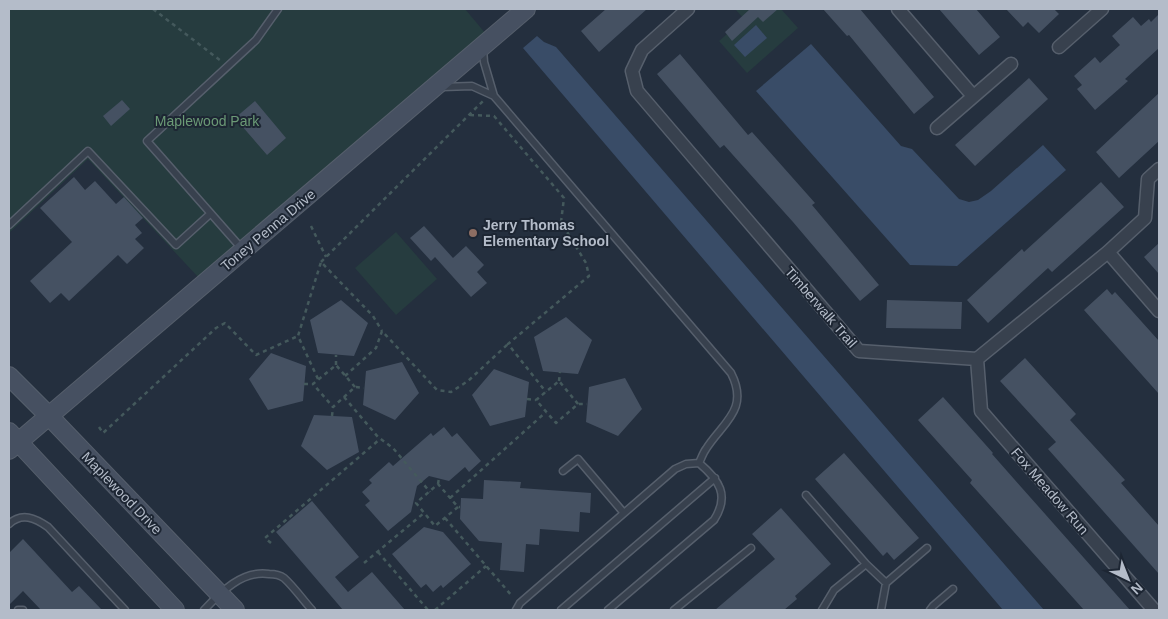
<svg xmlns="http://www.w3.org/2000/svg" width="1168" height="619" font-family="Arial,sans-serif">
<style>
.green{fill:#263c3f}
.water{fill:#394c67}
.building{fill:#455162}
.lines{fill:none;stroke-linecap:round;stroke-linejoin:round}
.lane-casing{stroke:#565f6c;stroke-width:9}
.street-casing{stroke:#565f6c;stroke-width:15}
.secondary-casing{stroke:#565f6c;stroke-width:20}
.path{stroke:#44595c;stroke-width:2.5;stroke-dasharray:4 4;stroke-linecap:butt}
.lane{stroke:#38414e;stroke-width:6}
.street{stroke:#38414e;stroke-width:12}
.secondary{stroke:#465061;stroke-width:18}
.education-dot{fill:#8d6e63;stroke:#1d2633;stroke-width:2}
.labels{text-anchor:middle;stroke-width:4;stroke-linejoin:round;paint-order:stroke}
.park-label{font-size:14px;fill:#6b9a76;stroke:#1d2633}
.poi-label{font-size:14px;font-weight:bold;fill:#b4bcc9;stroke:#1d2633;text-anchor:start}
.street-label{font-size:14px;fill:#b4bcc9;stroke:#1d2633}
</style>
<rect width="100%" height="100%" fill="#242f3e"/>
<path class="green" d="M9,9H465L486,34L198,277L88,159L9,233Z
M738,9H781L798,28L747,73L719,41L744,19L736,10Z
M396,232L437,279L396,315L355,268Z"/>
<path class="water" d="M756,25L767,38L745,57L734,45Z
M537,36L544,42L556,47L1044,610H1003L523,48Z
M811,44L901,146L912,149L959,199L969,202L978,200L991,191L1043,145L1066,170L957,266L910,265L756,91Z"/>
<path class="building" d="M606,9H647L599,52L581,31Z
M750,9H778L763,22L758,17L732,41L725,32Z
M823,9H860L934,97L914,114L849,35L847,36Z
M939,9H976L1000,37L979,55Z
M1006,9H1054L1059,14L1039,33L1028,22L1023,27Z
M1159,14V48L1125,79L1128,81L1095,110L1077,89L1082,85L1074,76L1095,57L1100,63L1120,45L1112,36L1133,17L1141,26L1149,19L1151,22Z
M680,54L748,135L752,132L815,203L812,205L879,285L860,301L793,222L724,145L720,148L657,74Z
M1029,78L1048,99L975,166L955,145Z
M1159,93V141L1119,178L1096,152Z
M122,100L130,109L111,126L103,116Z
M255,101L286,138L267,155L235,118Z
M74,177L85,190L95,181L116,204L124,197L143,218L135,225L142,233L135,239L144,248L127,264L118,255L69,301L61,293L50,303L30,281L72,242L40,208Z
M1101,182L1124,207L1052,272L1048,268L988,323L967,300L1022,249L1024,252Z
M424,226L453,258L466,246L484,265L477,272L487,283L471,297L435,257L431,261L410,238Z
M1159,243V274L1144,257Z
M1107,289L1112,295L1115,292L1159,341V394L1084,310Z
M341,300L368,323L354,356L318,353L310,320Z
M887,300L962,302L961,329L886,328Z
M566,317L592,340L578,374L543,371L534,337Z
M271,353L306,366L303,401L268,410L249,379Z
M1025,358L1076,414L1070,420L1125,480L1121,483L1159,526V574L1048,449L1056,442L1000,381Z
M402,362L419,393L395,420L363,405L366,371Z
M494,369L529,382L525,417L490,426L472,395Z
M625,378L642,409L618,436L586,422L589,387Z
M943,397L993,453L992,454L1130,610H1084L970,483L972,480L918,420Z
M314,415L352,417L359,452L327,470L301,446Z
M444,427L452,437L457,433L481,461L469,472L465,467L449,481L429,476L417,486L411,512L388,531L365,505L370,501L362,492L372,483L369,480L389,462L393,466L431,433L433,436Z
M844,453L919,538L894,560L887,552L883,556L815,479Z
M484,480L521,482L520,488L591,493L590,513L580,512L579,532L540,529L539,545L526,544L524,572L500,570L502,543L479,541L460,519L461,498L483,499Z
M312,501L359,557L335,577L348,592L372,572L405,610H343L276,532Z
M781,508L831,564L795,596L797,599L784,610H715L775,559L752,534Z
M424,527L443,532L471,564L443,588L441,585L433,592L426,584L421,588L392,554Z
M23,539L72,592L79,586L102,610H41L23,591L9,605V553Z"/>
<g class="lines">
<defs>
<path id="lane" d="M483,49L484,62L494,96L731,373C750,410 722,423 706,449C703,453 701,459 699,463
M442,87L472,86L494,96
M9,225L88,151L176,245L210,214
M243,250L147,141L256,40L278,9
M563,471L578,459L623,512
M806,495L866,564L834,590L822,610
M9,524C22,512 35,518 48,527L125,610
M866,564L886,583L927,548
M18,610H23
M204,610C221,592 242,570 269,574C274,574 280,575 284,578C294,587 303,600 312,610
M516,610L520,603L675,469L686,464L699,463C719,480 730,495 714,520L608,610
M561,610L715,478
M674,610L751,548
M881,610L886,583
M930,610L933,606L953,589"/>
<path id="street" d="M688,9L642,50L632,71L637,91L859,351L977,359L1108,252L1145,218L1148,179L1159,169
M898,9L973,96
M1059,47L1102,9
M937,128L1011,64
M1108,252L1159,311
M977,359L981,411L1154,610"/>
<path id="secondary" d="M9,376L49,416L235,610
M9,432L175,610
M9,450L526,9"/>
</defs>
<use href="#lane" class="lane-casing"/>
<use href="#street" class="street-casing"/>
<use href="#secondary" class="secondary-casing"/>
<path class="path" d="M153,9L221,61
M470,115L494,116L564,198L561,222L586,263L589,276L508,344L546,392
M311,226L326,257
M321,262L483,101
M336,365V355
M345,376L376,348L382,331L437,390L451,392L468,381L508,344
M318,379L298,336L321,262L373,316L382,331
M559,381L560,372
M304,384H313
M355,387L336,365L313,384L333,407L355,387L364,388
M344,397L378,437L393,448L430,492
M527,399L536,400
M578,404L559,381L536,400L556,423L578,404H587
M332,416L333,407
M99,427L103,433L216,328L225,323L256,355L298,336
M438,484L439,478
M450,498L546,412
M458,507L435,526L416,503L438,484L458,507H460
M445,518L512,596
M271,543L265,538L380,439
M378,552L428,610
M364,563L424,513
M435,610L486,566"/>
<use href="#lane" class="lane"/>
<use href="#street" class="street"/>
<use href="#secondary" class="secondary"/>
</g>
<circle class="education-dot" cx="473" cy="233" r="5"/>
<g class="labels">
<g class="park-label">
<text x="207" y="126">Maplewood Park</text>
</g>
<g class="poi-label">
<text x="483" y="230">Jerry Thomas<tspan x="483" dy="16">Elementary School</tspan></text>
</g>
<g class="street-label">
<text transform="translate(268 230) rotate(-40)" y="5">Toney Penna Drive</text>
<text transform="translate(821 307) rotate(49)" y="5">Timberwalk Trail</text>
<text transform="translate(1050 491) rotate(49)" y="5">Fox Meadow Run</text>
<text transform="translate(122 493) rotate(46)" y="5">Maplewood Drive</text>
</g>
</g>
<rect width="1168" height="619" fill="none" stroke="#b4bcc9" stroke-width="20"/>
<g transform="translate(1128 579) rotate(137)" stroke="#1d2633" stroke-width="4" paint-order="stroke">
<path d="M0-4L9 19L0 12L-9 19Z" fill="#b4bcc9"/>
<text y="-8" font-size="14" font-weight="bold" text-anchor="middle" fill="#b4bcc9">N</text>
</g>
</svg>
